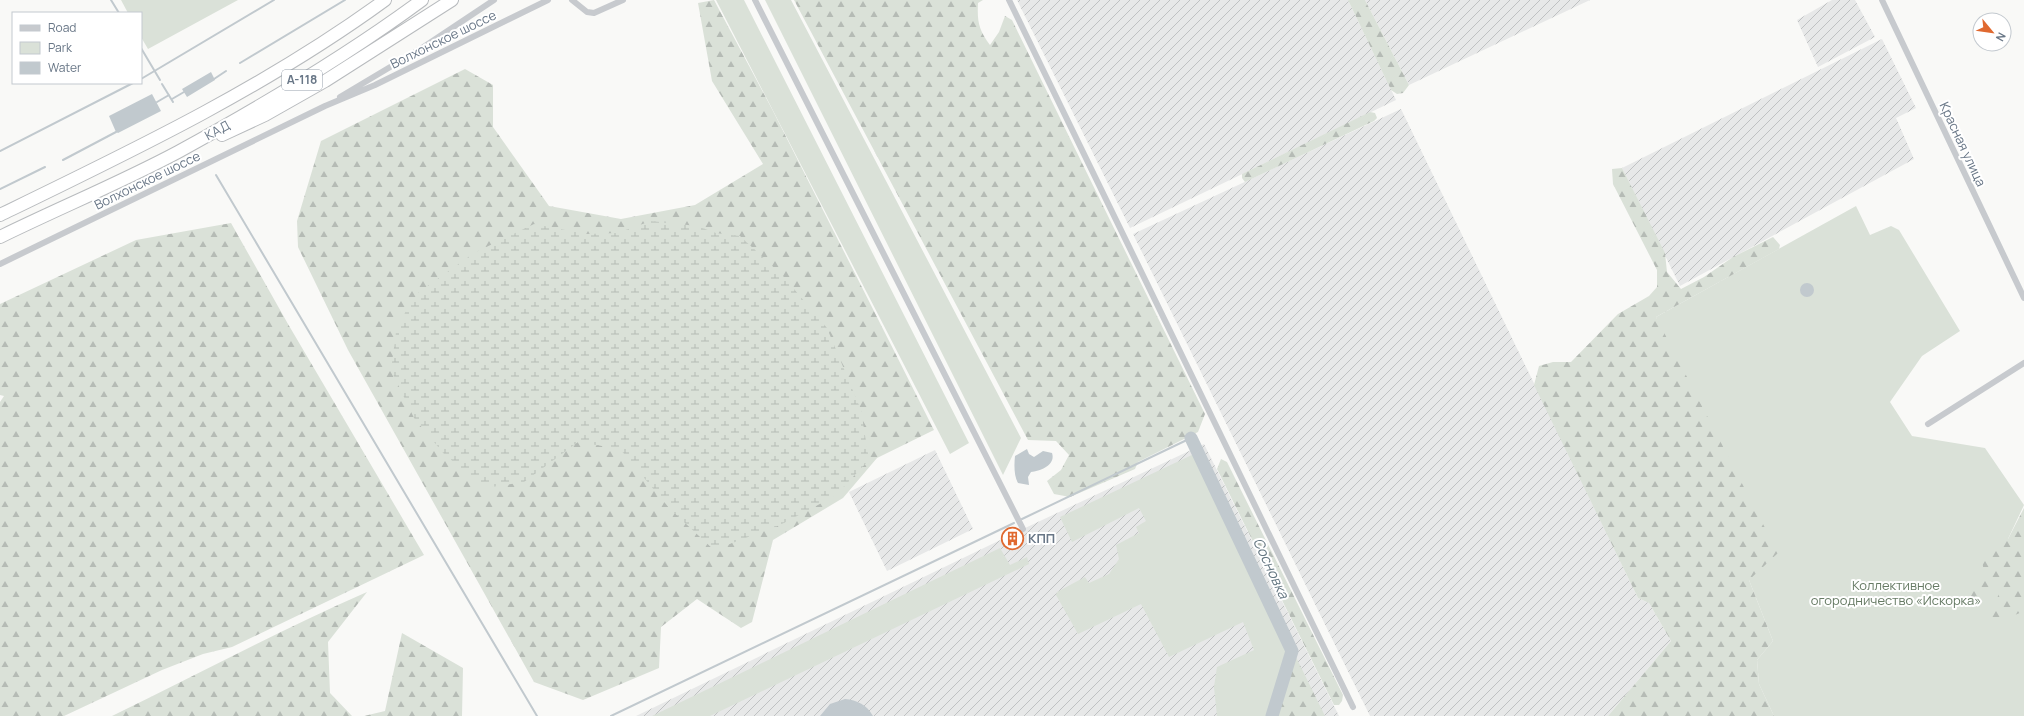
<svg xmlns="http://www.w3.org/2000/svg" width="2024" height="716" font-family="Manrope,sans-serif">
<style>
.industrial{fill:url(#industrial-furrows)}
.green{fill:#dae1d8}
.forest{fill:url(#forest-firs)}
.wetland{fill:url(#wetland-marsh)}
.water{fill:#c1c9ce}
.lines{fill:none;stroke-linecap:round;stroke-linejoin:round}
.stream{stroke:#c1c9ce;stroke-width:2}
.river{stroke:#c1c9ce;stroke-width:13}
.motorway-casing{stroke:#b8bbbe;stroke-width:14}
.minor{stroke:#c7cace;stroke-width:6}
.motorway{stroke:#fff;stroke-width:12}
.labels{text-anchor:middle;stroke-width:4;stroke-linejoin:round;paint-order:stroke}
.shield{fill:#fff;stroke:#96a0ab;stroke-width:1}
.shield-label{font-size:12px;font-weight:bold;fill:#697787}
.street-label{font-size:13px;fill:#697787;stroke:#fff}
.poi-label{font-size:13px;font-weight:bold;fill:#697787;stroke:#fff;text-anchor:start}
.park-label{font-size:13px;fill:#667a64;stroke:#fff}
.water-label{font-size:14px;font-style:italic;fill:#657782;stroke:#fff}
</style>
<defs>
<pattern id="industrial-furrows" width="10" height="10" patternUnits="userSpaceOnUse"><rect width="10" height="10" fill="#e7e8e8"/><path d="M-1 1l2-2M0 10L10 0M9 11l2-2" fill="none" stroke="#bfc1c2"/></pattern>
<pattern id="forest-firs" width="22" height="20" patternUnits="userSpaceOnUse"><rect width="22" height="20" fill="#dae1d8"/><path d="M5 1l3.5 6h-7zM16 11l3.5 6h-7z" fill="#b5bbb5"/></pattern>
<pattern id="wetland-marsh" width="20" height="14" patternUnits="userSpaceOnUse"><rect width="20" height="14" fill="#dae1d8"/><path d="M1 5h8M5 5V1M11 12h8M15 12V8" fill="none" stroke="#b5bbb5"/></pattern>
</defs>
<rect width="100%" height="100%" fill="#f9f9f7"/>
<path class="industrial" d="M1017,0H1348L1396,100L1130,228Z
M1365,0H1590L1409,85Z
M1832,0H1855L1875,37L1818,67L1797,20Z
M1882,39L1916,108L1896,118L1914,159L1680,286L1622,168Z
M1401,109L1638,598L1649,603L1671,641L1608,716H1370L1133,234Z
M1204,444L1339,716H636L1023,529Z
M935,450L973,529L887,571L849,492Z"/>
<path class="green" d="M121,0H238L148,49L141,37V13H128Z
M716,0H744L969,443L950,454Z
M765,0H791L1021,438L1003,475Z
M1856,206L1870,235L1891,226L1899,230L1960,331L1922,356L1890,402L1912,436L1985,448L2024,505L2008,539L2024,563V716H1774L1759,684L1757,660L1773,641L1749,580L1656,317Z
M1194,454L1287,647L1267,716H1217L1214,687L1217,667L1254,650L1243,622L1169,657L1141,604L1078,634L1056,595L1057,592L1085,577L1089,583L1109,574L1119,559L1116,545L1139,533L1136,527L1146,521L1139,508L1072,542L1060,517Z
M1000,548L1010,565L1027,557L1029,564L710,716H652Z"/>
<path class="forest" d="M714,0L772,109L934,430L877,458L843,498L773,540L752,622L741,628L697,599L661,627L659,668L583,700L534,682L348,350L298,247L297,221L321,141L465,69L493,85V127L549,206L621,219L695,205L763,164L712,81L698,3Z
M794,0H983L978,3C977,22 979,30 990,45L999,32L1005,16L1012,20L1205,414L1198,432L1138,462L1135,469L1070,497L1054,494L1047,481L1061,470L1069,455L1056,441L1028,440Z
M1348,0H1365L1409,85L1403,93L1397,94L1391,90Z
M1370,112L1375,113L1377,118L1374,121L1245,182L1242,178V174Z
M1622,168L1665,253L1667,272L1681,289L1704,277L1733,257L1773,237L1780,245L1779,249L1656,317L1778,553L1749,580L1773,641L1757,660L1759,684L1774,716H1608L1671,641L1649,603L1638,598L1534,385L1539,366L1553,362H1571L1618,314L1649,296L1657,287V270L1613,184L1612,169Z
M231,223L288,324L424,555L232,647L203,654L162,670L64,716H0V402L4,396L0,395V304L136,240Z
M1221,459L1227,462L1343,695L1342,701L1339,705H1334L1217,469Z
M2024,508V614L2022,612L1991,625L1986,618L1987,611L1997,600L2000,587L1996,586L1988,596L1980,595L1964,599L1965,588L1979,583L1985,577L1982,561L1985,555L2008,539Z
M367,592L328,642L330,693L352,716H112C197,675 280,630 367,592Z
M402,633L463,668L462,716H364L385,711Z
M1295,655L1325,716H1276Z"/>
<path class="wetland" d="M651,221L697,226L716,233L740,236L783,276L827,328L861,410L869,460L835,496L780,525L714,550L670,509L620,449L578,442L524,482L485,488L444,454L414,418L391,370L397,325L419,292L474,253L534,224L586,234L617,233Z"/>
<path class="water" d="M211,72L215,80L187,97L182,89Z
M152,94L161,111L118,133L116,132L109,116Z
M1800 290a7 7 0 1 1 14 0a7 7 0 1 1-14 0Z
M1027,449L1029,454L1034,457L1043,451L1052,453C1056,465 1041,471 1031,472L1028,477L1029,485L1018,483C1014,476 1014,465 1015,456Z
M845,699C857,700 867,705 873,716H820L830,704Z"/>
<g class="lines">
<path class="stream" d="M111,0L119,13
M141,48L160,80
M240,63L345,0
M141,79L274,0
M214,79L226,71
M162,84L173,102
M172,99L184,92
M157,102L169,95
M0,151L133,83
M63,160L116,132
M216,175L537,716
M0,189L45,167
M1022,519L1191,438
M611,716L1014,523"/>
<path class="river" d="M1191,438L1292,651L1272,716"/>
<defs>
<path id="motorway" d="M222,135L265,115L325,81L452,0
M0,215C132,151 266,87 385,0
M0,237C59,208 120,183 178,152C262,106 345,57 422,0"/>
</defs>
<use href="#motorway" class="motorway-casing"/>
<path class="minor" d="M572,0L587,12L594,13L623,0
M755,0L1023,529
M1009,0L1353,707
M1882,0L2024,298
M340,97L422,48L494,0
M0,264L325,106L375,85L548,0
M1928,424L2024,363"/>
<use href="#motorway" class="motorway"/>
</g>
<defs>
<symbol id="building-ring" viewBox="-11 -11 22 22"><circle r="9.5" fill="#fff" stroke="#e06930" stroke-width="1.5"/><path d="M-4-6H4V6H1V3H-1V6H-4ZM-2.5-4.3h1.7v1.8h-1.7ZM.8-4.3h1.7v1.8H.8ZM-2.5-1h1.7V.8h-1.7ZM.8-1h1.7V.8H.8Z" fill="#e06930"/></symbol>
</defs>
<g fill-rule="evenodd">
<use href="#building-ring" x="1000" y="526" width="25" height="25"/>
</g>
<g class="labels">
<rect class="shield" x="282" y="70" width="40" height="20" rx="3"/>
<g class="shield-label">
<text x="302" y="84">А-118</text>
</g>
<g class="street-label">
<text transform="translate(443 39) rotate(-26)" y="5">Волхонское шоссе</text>
<text transform="translate(217 130) rotate(-29)" y="5">КАД</text>
<text transform="translate(1963 144) rotate(65)" y="5">Красная улица</text>
<text transform="translate(147 180) rotate(-26)" y="5">Волхонское шоссе</text>
</g>
<g class="poi-label">
<text x="1028" y="543">КПП</text>
</g>
<g class="park-label">
<text x="1896" y="590">Коллективное<tspan x="1896" dy="15">огородничество «Искорка»</tspan></text>
</g>
<g class="water-label">
<text transform="translate(1271 568) rotate(65)" y="5">Сосновка</text>
</g>
</g>
<rect x="12" y="12" width="130" height="72" fill="#ffffff" stroke="#c3c9cf"/>
<rect x="20" y="25" width="20" height="6" fill="#c7cace" stroke="#c3c9cf"/>
<text x="48" y="32" font-size="12" fill="#697787">Road</text>
<rect x="20" y="42" width="20" height="12" fill="#dae1d8" stroke="#c3c9cf"/>
<text x="48" y="52" font-size="12" fill="#697787">Park</text>
<rect x="20" y="62" width="20" height="12" fill="#c1c9ce" stroke="#c3c9cf"/>
<text x="48" y="72" font-size="12" fill="#697787">Water</text>
<g transform="translate(1992 32) rotate(119)"><circle r="19" fill="#ffffff" stroke="#c3c9cf"/>
<path d="M0-3L7 15L0 10L-7 15Z" fill="#e06930"/>
<text y="-6" font-size="11" font-weight="bold" text-anchor="middle" fill="#697787">N</text>
</g>
</svg>
